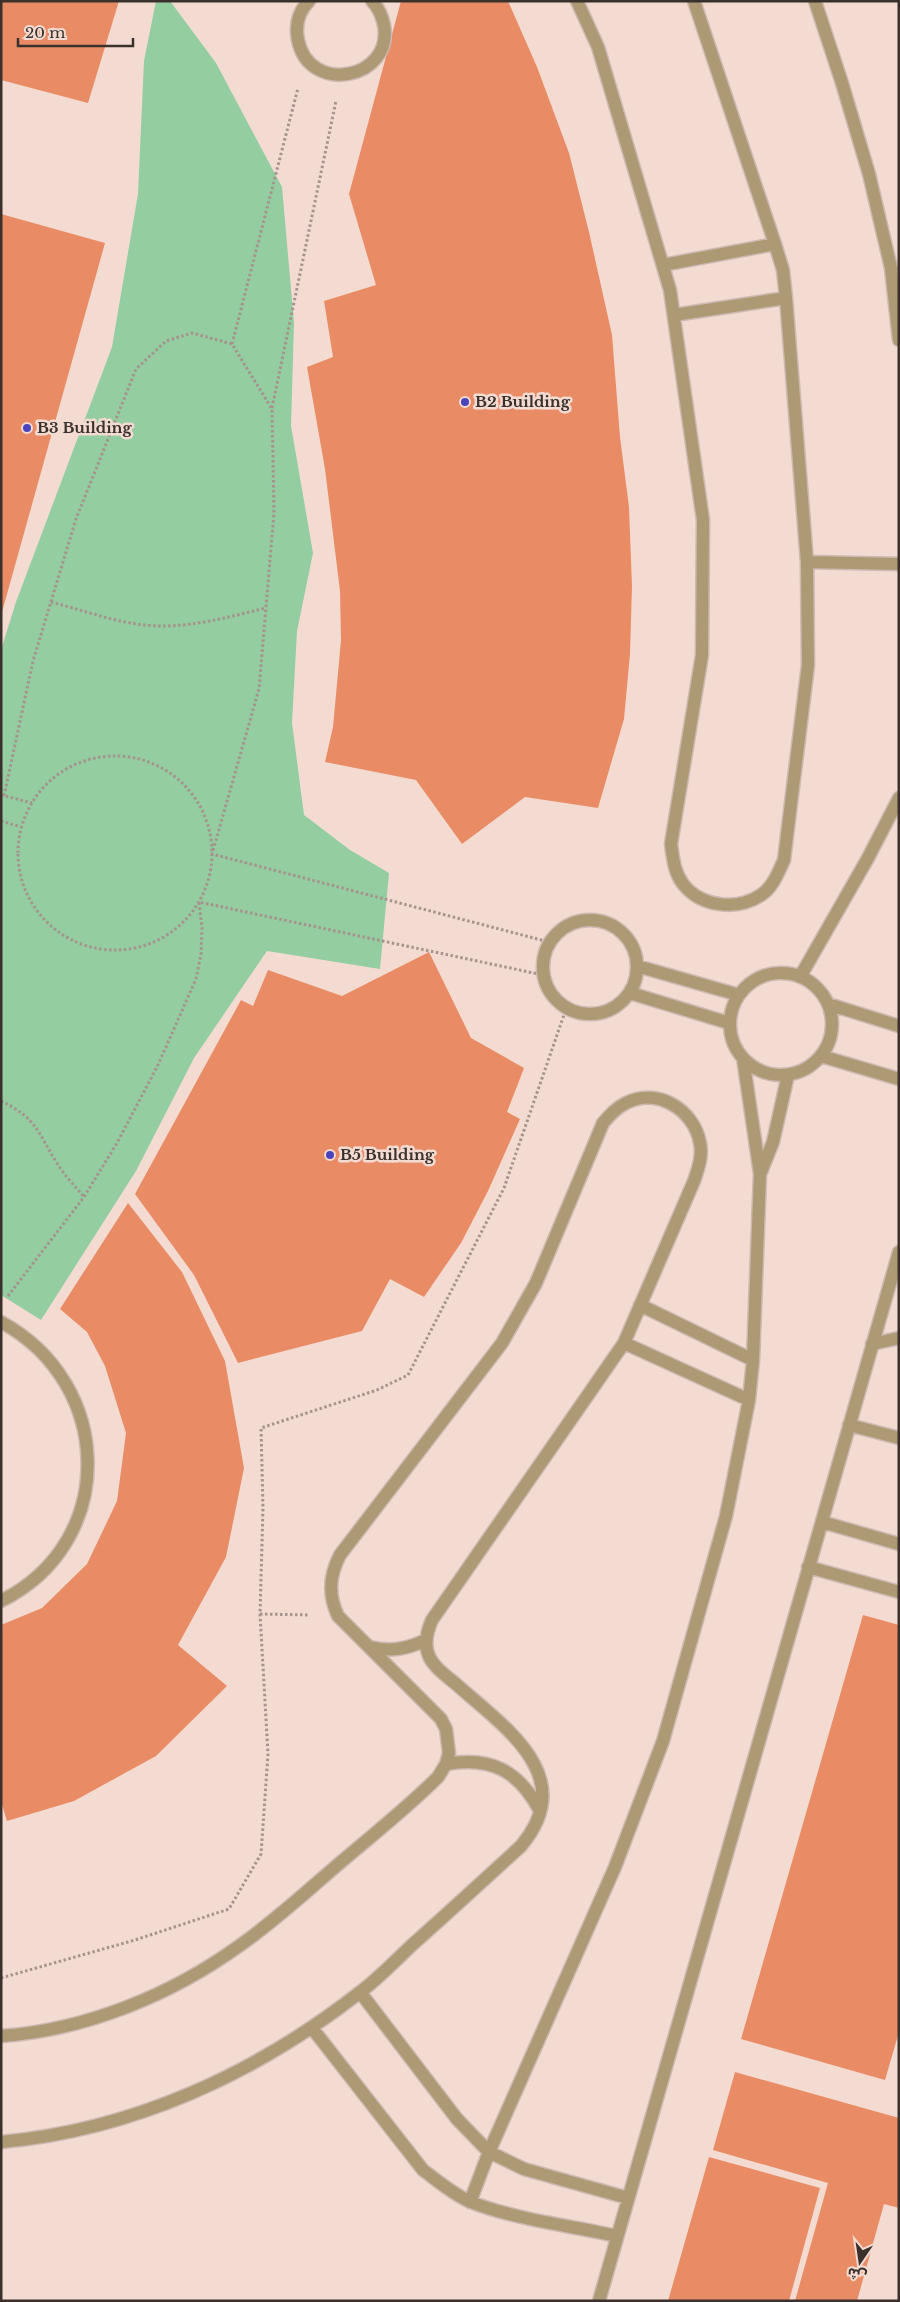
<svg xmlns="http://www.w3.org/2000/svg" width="900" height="2302" font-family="'Libre Baskerville','Noto Sans Arabic',serif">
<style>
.green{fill:#93cda0}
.building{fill:#e98c65}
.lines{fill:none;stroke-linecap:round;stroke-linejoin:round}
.lane-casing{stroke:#ceb9b1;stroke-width:15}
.path{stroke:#a5938c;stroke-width:3;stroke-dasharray:2.5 2.5;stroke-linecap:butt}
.lane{stroke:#ad9974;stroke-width:12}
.poi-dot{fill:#4944bb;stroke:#f3dbd2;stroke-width:2}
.labels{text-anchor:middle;stroke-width:5;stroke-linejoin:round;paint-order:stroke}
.poi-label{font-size:15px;font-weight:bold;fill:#3a312d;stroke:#f3dbd2;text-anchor:start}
</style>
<rect width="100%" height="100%" fill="#f3dbd2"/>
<path class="green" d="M156,1H170L216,63L282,187L294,323L291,426L313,553L297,631L292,723L304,815L350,850L389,873L380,969L267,951L194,1058L136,1171L41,1320L1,1295V650L16,602L112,347L138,194L144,61Z"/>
<path class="building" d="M1,1H119L88,103L1,80Z
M401,1H508L537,67L569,153L589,232L612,335L620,437L629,507L632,586L630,654L624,719L598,808L525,797L462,844L416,780L325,762L333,727L341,640L340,591L325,469L307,367L333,357L324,301L376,285L349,194Z
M1,214L105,243L2,612H1Z
M429,952L471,1038L524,1068L507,1112L520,1119L488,1191L461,1243L424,1297L390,1279L362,1331L238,1363L194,1275L135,1194L241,1000L253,1006L268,970L342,996Z
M128,1203L182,1272L225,1361L244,1468L226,1557L178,1645L227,1686L156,1756L74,1801L7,1821L1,1801V1625L42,1608L87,1564L117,1501L126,1433L105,1366L87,1332L60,1309Z
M863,1615L899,1625V2032L885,2080L741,2039Z
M735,2072L899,2118V2208L884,2204L857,2301H795L828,2183L713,2150Z
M709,2157L820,2188L789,2301H668Z"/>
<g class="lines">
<defs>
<path id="lane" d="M309,1C298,12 295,25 298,40C309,96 394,79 384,25C382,16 379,8 372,1
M577,1L598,47L670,290L703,520L702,655L671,844C673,858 674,872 683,884C701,907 737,911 761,895C773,887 778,873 784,860L808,665L807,562L786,298L783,270L775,244L694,1
M815,1L842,83L869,174L891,268L899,340
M663,265L775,244
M674,315L786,298
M807,562L899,564
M543 967a47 47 0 1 1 94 0a47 47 0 1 1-94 0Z
M637,966L739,995
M730 1024a51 51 0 1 1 102 0a51 51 0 1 1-102 0Z
M800,977L868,858L899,798
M630,993L729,1023
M828,1004L899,1026
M821,1056L899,1079
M761,1172L773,1142L788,1075
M640,1305L753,1360
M1,1322C114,1383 119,1542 1,1601
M624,1343L749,1400
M872,1344L899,1338
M849,1425L899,1438
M822,1522L899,1544
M808,1567L899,1592
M370,1647C391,1652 407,1649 426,1640
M446,1764C491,1756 519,1771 540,1811
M360,1992L457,2119L489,2152L524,2169L628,2198
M312,2028L423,2170C438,2181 454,2195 471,2202C513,2219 572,2226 617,2236
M1,2036C86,2030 171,1995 239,1946C275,1921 308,1890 341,1862C374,1834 408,1807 438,1777L446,1764L449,1753L446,1729L441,1719L338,1616C328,1595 329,1576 340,1555L502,1343L536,1283L603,1123C610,1115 616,1108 626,1103C658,1087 694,1110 700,1143C703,1156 698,1169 694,1181L624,1343L432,1620C428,1629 425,1640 427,1650C430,1665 445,1675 456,1684C504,1727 580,1776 521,1846C485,1879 449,1912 412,1945C395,1961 378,1979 359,1993C255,2074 133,2130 1,2142
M470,2202L489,2152L615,1867L663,1741L726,1516L749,1400L753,1360L760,1174L743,1058
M599,2301L899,1252"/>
</defs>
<use href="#lane" class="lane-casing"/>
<path class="path" d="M232,344L298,88
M272,408L336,101
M51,602C79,609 108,620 137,624C180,631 224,618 266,608
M18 853a97 97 0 1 1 194 0a97 97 0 1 1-194 0Z
M1,795L32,803
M4,796L33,661L76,519L136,369L166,341L192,333L232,344L272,409L274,513L259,689L212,854L549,942
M1,821L21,827
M1,1101C38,1119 37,1132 57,1163C64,1175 75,1186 84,1197
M8,1296L84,1197L117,1143L158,1065L196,979L201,954L202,928L199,902L543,975
M260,1614L309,1615
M1,1978L135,1940L229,1909L261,1854L268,1754L260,1614L263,1508L261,1428L377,1390L408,1375L504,1188L566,1009"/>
<use href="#lane" class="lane"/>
</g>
<g class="poi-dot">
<circle cx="465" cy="402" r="5"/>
<circle cx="27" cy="428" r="5"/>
<circle cx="330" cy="1155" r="5"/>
</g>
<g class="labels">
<g class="poi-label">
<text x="475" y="407">B2 Building</text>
<text x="37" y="433">B3 Building</text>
<text x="340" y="1160">B5 Building</text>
</g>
</g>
<rect width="900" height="2302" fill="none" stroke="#3a312d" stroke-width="5"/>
<g transform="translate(860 2262) rotate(193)" stroke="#f3dbd2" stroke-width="4" paint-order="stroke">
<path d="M0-4L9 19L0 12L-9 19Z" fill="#3a312d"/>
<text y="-8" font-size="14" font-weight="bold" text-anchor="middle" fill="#3a312d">ش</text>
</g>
<path d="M18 38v8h115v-8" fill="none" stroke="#3a312d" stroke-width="2.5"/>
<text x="25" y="38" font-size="15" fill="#3a312d" stroke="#f3dbd2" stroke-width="4" paint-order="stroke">20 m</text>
</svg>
